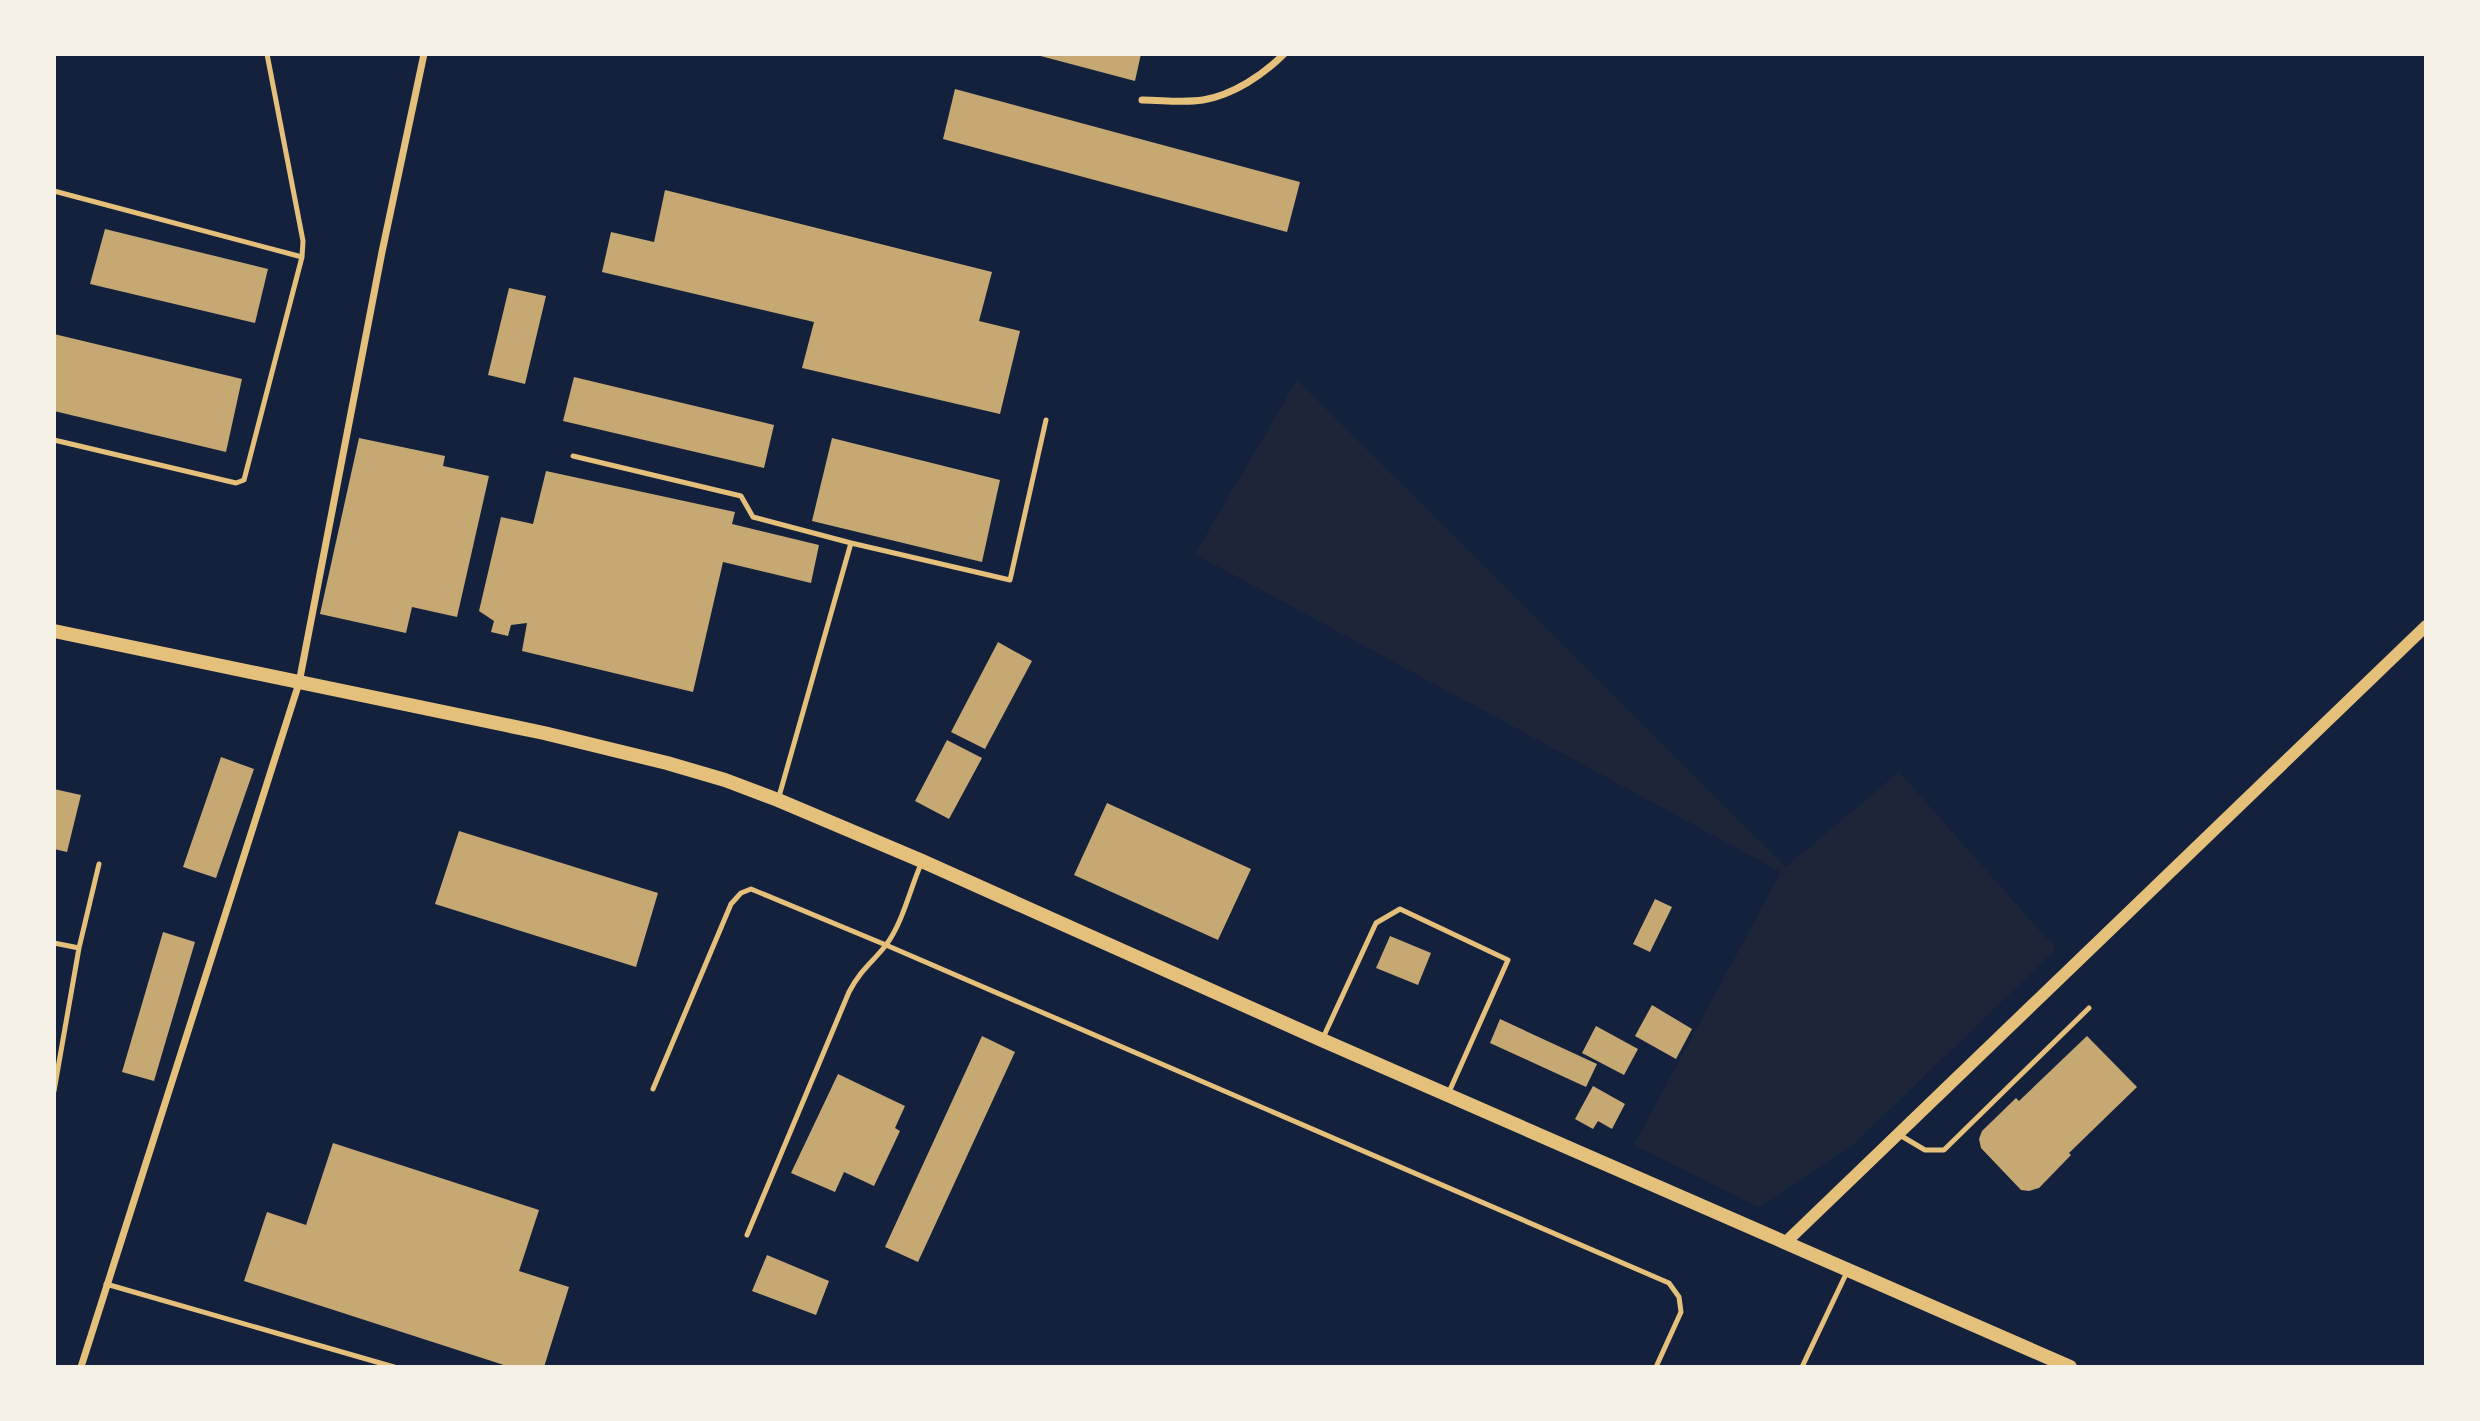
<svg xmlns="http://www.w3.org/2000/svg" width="2480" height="1421" font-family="Rubik,sans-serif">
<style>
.green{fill:#1d2539}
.building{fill:#c6a872}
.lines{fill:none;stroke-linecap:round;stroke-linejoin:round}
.service{stroke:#e5c07b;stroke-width:5}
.minor{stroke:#e5c07b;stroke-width:7}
.tertiary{stroke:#e5c07b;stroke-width:12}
.secondary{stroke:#e5c07b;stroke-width:14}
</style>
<rect width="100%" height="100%" fill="#14213d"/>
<path class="green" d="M1297,380L1786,867L1899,772L2056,949L1856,1142L1759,1207L1634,1145L1781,872L1195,554Z"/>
<path class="building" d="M1033,54H1141L1135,81Z
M955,89L1300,182L1287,232L943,139Z
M665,190L992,272L979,321L1020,331L1000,414L802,368L814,322L602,272L611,232L654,242Z
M105,229L268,269L255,323L90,284Z
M509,288L546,296L525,384L488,375Z
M54,334L242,379L226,452L54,411Z
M574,377L774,425L764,468L563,421Z
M359,438L445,456L443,466L489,476L457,617L412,607L406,633L320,614Z
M832,438L1000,480L982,562L812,521Z
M546,471L735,512L732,524L819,545L811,583L723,562L693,692L522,651L527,623L511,625L508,636L491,632L494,621L479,611L501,517L533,524Z
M998,642L1032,661L985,749L951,732Z
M947,740L982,758L949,819L915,801Z
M221,757L254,769L216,878L183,867Z
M54,789L81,795L67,852L54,849Z
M1107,803L1251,869L1218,940L1074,875Z
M459,831L658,893L636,967L435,904Z
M1655,899L1672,907L1650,952L1633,944Z
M163,932L195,942L154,1081L122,1072Z
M1390,936L1431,953L1418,985L1376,968Z
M1652,1005L1692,1029L1676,1059L1635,1036Z
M1500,1019L1597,1064L1586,1087L1490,1043Z
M1596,1026L1638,1049L1624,1075L1582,1053Z
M982,1036L1015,1052L918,1262L885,1247Z
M2087,1036L2137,1087L2069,1153L2071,1155L2039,1188L2029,1191L2021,1190L1981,1148L1979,1139L1982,1131L2016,1098L2019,1101Z
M838,1074L905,1106L895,1128L900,1131L874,1186L844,1172L835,1192L791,1173Z
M1593,1086L1625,1104L1612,1129L1598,1121L1593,1129L1575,1119Z
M333,1143L539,1210L519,1271L569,1287L544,1367H510L244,1281L267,1212L306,1225Z
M767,1255L829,1281L816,1315L752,1291Z"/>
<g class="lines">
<path class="service" d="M267,54L303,241L302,257
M54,191L302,257L244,480L236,483L54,440
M573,456L741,496L753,517L851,543
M778,800L851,543L1010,580L1046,420
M54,943L79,948
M1322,1040L1376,923L1400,909L1508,960L1449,1092
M653,1089L731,904L741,893L751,889L886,945L1669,1283L1679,1297L1681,1312L1656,1367
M54,1091L79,948L99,864
M1898,1134L1925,1150H1944L2089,1008
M747,1235L849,992C861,969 872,963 886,945C903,922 910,889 921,864
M106,1284L394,1367
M1802,1367L1847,1272"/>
<path class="minor" d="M1142,100C1162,100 1183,103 1203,100C1233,95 1263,75 1284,54
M81,1367L299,683L382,252L424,54"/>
<path class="tertiary" d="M1786,1242L2426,626"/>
<path class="secondary" d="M54,631L544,733L667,763L725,780L778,800L922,861L1322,1040L2070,1367"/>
</g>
<rect width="2480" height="1421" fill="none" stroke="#f6f1e7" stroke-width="112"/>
</svg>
